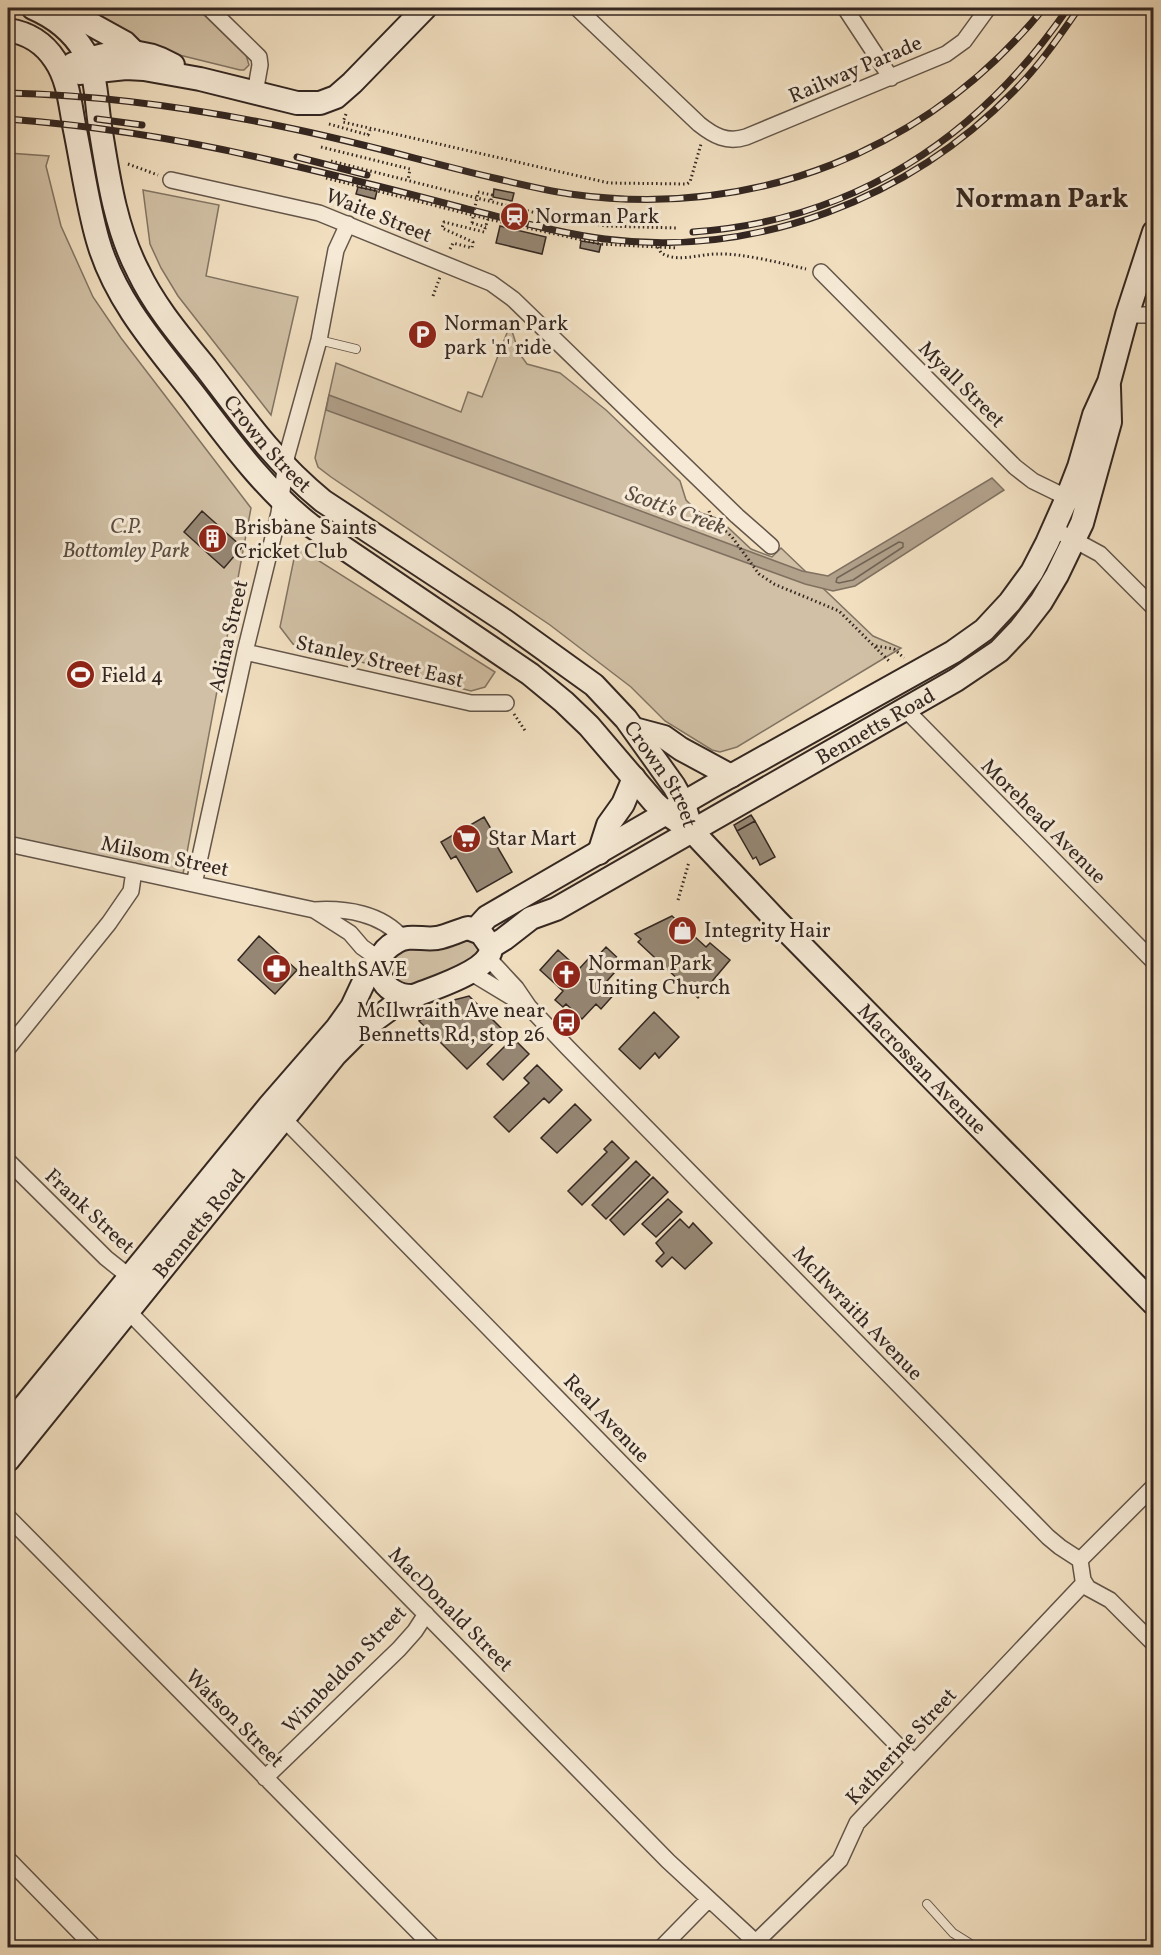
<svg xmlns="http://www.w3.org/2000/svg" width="1161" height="1955" font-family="Vollkorn,serif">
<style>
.green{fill:#d1c0a5;stroke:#827463;stroke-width:1.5}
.water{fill:#b1a08a;stroke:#7f7060;stroke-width:1.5}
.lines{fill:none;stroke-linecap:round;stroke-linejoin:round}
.shore{stroke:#726456;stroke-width:1.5}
.building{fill:#968774;stroke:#342721;stroke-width:1.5}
.lane-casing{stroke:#635549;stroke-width:10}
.street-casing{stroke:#635549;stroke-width:18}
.secondary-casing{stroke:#342721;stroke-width:26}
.path{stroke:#342721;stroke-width:3;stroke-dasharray:1.5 3;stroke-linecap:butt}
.lane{stroke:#f6ead6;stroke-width:8}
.street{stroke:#f6ead6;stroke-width:15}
.secondary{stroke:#f6ead6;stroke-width:22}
.rail-casing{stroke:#342721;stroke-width:7}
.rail{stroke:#f6ead6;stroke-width:4.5;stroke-dasharray:14;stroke-linecap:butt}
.path-bridge{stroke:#342721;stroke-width:3;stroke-dasharray:1.5 3;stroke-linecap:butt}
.labels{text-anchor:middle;stroke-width:6;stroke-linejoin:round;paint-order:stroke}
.street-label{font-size:21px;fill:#342721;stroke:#f6ead6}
.poi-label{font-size:21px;fill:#342721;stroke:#f6ead6;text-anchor:start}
.park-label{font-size:21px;font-style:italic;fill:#5b4d42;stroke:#f6ead6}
.water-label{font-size:22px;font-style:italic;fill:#5a4b40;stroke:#f6ead6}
.district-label{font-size:27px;font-weight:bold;fill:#342721;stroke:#f6ead6}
</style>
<rect width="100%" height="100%" fill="#f1dfc0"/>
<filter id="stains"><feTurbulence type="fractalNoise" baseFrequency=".00333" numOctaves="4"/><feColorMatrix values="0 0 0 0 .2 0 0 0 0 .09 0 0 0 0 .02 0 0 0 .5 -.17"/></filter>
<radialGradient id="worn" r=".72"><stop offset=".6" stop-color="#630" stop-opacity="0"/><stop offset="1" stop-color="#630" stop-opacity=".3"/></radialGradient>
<path class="green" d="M80,8H197L246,55L249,65L244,70H240L159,50L132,38Z
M8,153L49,156L46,166L61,226L93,297L121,338L251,508L183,874L8,837Z
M143,190L219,205L206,276L298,297L271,415L178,296L161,268L150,244Z
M510,325L519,353L527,364L560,373L606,410L680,481L686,500L693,507L701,513L719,519L751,549L772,557L781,548L873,636L901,648L737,747L720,752L712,750L665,721L631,687L550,625L331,477L318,467L315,458L336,363L461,412L468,392L482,397Z
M297,544L319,561L495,672L485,687L471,691L293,644L280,627Z
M464,937L479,944L478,959L409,988L389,977L391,956L394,952Z"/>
<path class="water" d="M329,395L802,571L828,576L992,478L1004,490L855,586L833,591L805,584L326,410Z"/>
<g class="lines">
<path class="shore" d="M899,542L903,543V547L853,580L839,583L836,582L837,578Z"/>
</g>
<path class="building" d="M358,187L377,191L375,199L356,194Z
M494,189L514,193L512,201L493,197Z
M500,226L546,237L542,254L496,243Z
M581,241L601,244L599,252L580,248Z
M202,511L242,547L224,568L184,532Z
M751,815L755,821L737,831L734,825Z
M484,817L494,834L491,836L512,872L477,892L456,856L451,859L441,842Z
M755,821L775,857L760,865L756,857L753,859L737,831Z
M672,916L706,947L710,943L730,960L698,998L638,942L641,939L635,934Z
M259,936L297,970L275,994L238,960Z
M606,947L623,963L607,981L617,991L601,1009L596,1004L582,1019L566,1004L563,1007L555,1000L563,991L540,970L558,950L579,969L591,956L595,959Z
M469,996L505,1032L467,1069L419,1021L450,1001Z
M654,1012L679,1037L659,1058L655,1053L640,1069L619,1049Z
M513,1038L529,1054L503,1080L487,1064Z
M537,1065L562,1090L549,1103L544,1098L509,1132L494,1117L529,1083L524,1078Z
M575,1104L591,1120L557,1153L541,1138Z
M612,1141L629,1158L582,1205L568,1191L607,1152L604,1149Z
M636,1161L650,1175L606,1219L592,1205Z
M653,1177L668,1192L624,1235L610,1220Z
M668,1199L682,1212L656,1237L642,1224Z
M680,1219L689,1228L693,1223L712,1243L685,1269L672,1257L662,1267L656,1261L664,1253L656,1243Z"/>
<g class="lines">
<defs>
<path id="lane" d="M319,340L356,349
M927,1904L953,1933L977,1948
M1149,1948L1154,1943"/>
<path id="street" d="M209,8L259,57L260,65L255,93
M577,8L699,124C714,136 727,143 746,137L946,54L964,41L988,8
M845,8L891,78
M171,180L319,213L491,283L513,299L737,516L771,546
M821,272L1015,467L1033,481L1074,501
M1127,315H1154
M1054,529L1100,554L1154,608
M245,652L471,703H506
M905,709L1154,962
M8,844L314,910C345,908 382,913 403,939
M194,884L245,652L279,513L287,455L319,340L336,250L348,224
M314,910L350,933L362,947L379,959
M489,959L516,988L529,1007L568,1048L1048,1537L1060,1547L1080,1560L1083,1580L1088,1588L1110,1600L1154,1644
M470,972L526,1006
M8,1048L109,923L131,891L134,871
M278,1113L914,1762
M8,1161L106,1258L136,1282
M122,1305L668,1861L762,1948
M8,1517L434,1948
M1080,1560L1154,1486
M265,1778L399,1649L415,1631L426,1614
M8,1859L95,1948
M756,1942L840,1860L857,1823L1084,1583
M661,1948L709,1899"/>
<g id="secondary">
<path id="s1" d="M33,8C54,17 72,31 84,51C97,74 96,101 100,126C108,175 115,227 138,271C155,307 181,337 206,368C244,418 273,460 323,501L505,621L594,685L626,719L674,786L684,804L692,831"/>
<path d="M52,17L87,22L125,43L133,51"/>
<path id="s2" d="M8,30C28,33 44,43 55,60C68,79 70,103 74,125C82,163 87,203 98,241C115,300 156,346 193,393C229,440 263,488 310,525L530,674L564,702L589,726L654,802L667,814L692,831L777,921L1154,1304"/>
<path d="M73,64C110,51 137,45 173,65"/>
<path d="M79,73L126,68L144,69L200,79L297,103H320L336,97L352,83L425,8"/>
<path d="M634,729L664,737L681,749L731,776"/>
<path d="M599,853L608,825L623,804L634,778"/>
<path d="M468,928L481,933L491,947C492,971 433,988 414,996C382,998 363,960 396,942C409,934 422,940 437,938C448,936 457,931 468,928Z"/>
<path d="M475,930L487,917L711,787L953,652L984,630L1010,602L1032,572L1047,543L1067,498L1079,467L1094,415L1109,382L1127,315L1154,232"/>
<path id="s3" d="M491,947L504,939L531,918L556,909L692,831L956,680L999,651L1020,629L1041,602L1057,575L1082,523L1110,422L1109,387"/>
<path d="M8,1426L270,1105L337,1028L352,1007L367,975L377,968"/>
<path id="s4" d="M8,1460L335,1055L358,1032L391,1008L402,996"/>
</g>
</defs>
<use href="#lane" class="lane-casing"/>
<use href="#street" class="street-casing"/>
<use href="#secondary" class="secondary-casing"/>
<path class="path" d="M346,114L343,122L609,183L687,184L690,182L701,144
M329,124L368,135L370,130
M321,147L410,169L408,180
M331,161L556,218L607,226L677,228
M128,164L158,175
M326,178L488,219L600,244L678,248
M478,192L492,195L491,200
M472,223L486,227
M658,247L661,253C679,263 698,254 717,254C742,253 781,263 806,269
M450,249L453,243L472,248L473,242L442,228L444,222L484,232L488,219
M433,296L440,277
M709,511L711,518L732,537L759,574L774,584L839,611L890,662
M876,646L894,649L904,658
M514,714L526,732
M678,900L689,862"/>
<use href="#lane" class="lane"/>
<use href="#street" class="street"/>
<use href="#secondary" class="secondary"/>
<defs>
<path id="rail" d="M8,93C104,95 200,109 294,129C361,143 427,162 494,178C519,184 544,190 570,194C755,220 927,151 1044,8
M8,119C98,126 186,140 274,161C338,176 403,192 467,209C513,220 558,233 605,239C756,258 909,199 1014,91C1039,66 1059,37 1079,8
M97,119L142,125
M297,157L367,175
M693,232C853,221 979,138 1068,8"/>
</defs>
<use href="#rail" class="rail-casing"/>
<use href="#rail" class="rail"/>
<path class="path-bridge" d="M472,223L478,192"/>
</g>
<defs>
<symbol id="station-disc" viewBox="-11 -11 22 22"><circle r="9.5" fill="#8f2418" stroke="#f6ead6"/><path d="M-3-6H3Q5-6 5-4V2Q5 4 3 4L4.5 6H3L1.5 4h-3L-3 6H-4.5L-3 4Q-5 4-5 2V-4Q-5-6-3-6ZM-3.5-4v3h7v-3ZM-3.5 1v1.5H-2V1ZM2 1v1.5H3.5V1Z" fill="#fff"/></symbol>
<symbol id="parking-disc" viewBox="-11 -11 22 22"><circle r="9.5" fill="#8f2418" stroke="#f6ead6"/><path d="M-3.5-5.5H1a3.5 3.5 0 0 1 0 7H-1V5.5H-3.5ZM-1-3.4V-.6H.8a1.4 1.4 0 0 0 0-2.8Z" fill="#fff"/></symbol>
<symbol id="building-disc" viewBox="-11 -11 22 22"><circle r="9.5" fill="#8f2418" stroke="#f6ead6"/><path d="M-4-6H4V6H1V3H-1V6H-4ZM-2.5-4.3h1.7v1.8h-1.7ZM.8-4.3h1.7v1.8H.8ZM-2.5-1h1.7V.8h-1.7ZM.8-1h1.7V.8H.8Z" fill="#fff"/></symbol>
<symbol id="stadium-disc" viewBox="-11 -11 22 22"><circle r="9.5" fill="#8f2418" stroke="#f6ead6"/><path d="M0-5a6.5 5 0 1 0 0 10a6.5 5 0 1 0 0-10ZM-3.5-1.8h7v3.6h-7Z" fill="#fff"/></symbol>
<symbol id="supermarket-disc" viewBox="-11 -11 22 22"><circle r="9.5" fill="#8f2418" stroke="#f6ead6"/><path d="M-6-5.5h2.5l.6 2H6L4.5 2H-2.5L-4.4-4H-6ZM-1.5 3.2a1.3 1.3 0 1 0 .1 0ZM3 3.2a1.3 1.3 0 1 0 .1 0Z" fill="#fff"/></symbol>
<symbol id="shop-disc" viewBox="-11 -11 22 22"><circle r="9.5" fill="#8f2418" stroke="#f6ead6"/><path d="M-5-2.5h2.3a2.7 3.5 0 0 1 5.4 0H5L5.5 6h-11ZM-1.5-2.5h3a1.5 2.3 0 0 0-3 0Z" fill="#fff"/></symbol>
<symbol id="pharmacy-disc" viewBox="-11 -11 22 22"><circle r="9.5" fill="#8f2418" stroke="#f6ead6"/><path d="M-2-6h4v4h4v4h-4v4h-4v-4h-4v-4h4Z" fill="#fff"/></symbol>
<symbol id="church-disc" viewBox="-11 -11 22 22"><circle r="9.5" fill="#8f2418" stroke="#f6ead6"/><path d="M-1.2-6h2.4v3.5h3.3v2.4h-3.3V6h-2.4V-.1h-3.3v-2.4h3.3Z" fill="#fff"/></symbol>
<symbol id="bus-disc" viewBox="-11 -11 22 22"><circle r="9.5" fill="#8f2418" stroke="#f6ead6"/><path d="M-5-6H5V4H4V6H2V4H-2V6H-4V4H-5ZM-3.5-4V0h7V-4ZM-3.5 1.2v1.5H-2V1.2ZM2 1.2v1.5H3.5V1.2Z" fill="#fff"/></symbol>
</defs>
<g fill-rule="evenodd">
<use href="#station-disc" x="498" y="200" width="33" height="33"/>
<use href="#parking-disc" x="406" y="318" width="33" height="33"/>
<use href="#building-disc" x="196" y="522" width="33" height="33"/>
<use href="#stadium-disc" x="64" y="658" width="33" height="33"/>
<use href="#supermarket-disc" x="450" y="822" width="33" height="33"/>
<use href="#shop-disc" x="666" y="914" width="33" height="33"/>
<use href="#pharmacy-disc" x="260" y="952" width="33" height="33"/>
<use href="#church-disc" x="550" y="958" width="33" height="33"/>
<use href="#bus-disc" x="550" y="1006" width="33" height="33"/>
</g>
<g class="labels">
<g class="street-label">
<text transform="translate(855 69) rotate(-23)" y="7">Railway Parade</text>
<text transform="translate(379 215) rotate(22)" y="7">Waite Street</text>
<text transform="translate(962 384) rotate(45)" y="7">Myall Street</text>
<text dy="7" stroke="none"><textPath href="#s1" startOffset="512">Crown Street</textPath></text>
<text transform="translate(228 636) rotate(-77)" y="7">Adina Street</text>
<text transform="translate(380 661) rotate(13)" y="7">Stanley Street East</text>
<text dy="7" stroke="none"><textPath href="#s3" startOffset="444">Bennetts Road</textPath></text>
<text dy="7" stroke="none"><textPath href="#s1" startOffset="1032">Crown Street</textPath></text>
<text transform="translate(1044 821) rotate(45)" y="7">Morehead Avenue</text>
<text transform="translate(165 856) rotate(12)" y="7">Milsom Street</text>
<text dy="7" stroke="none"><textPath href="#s2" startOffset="1425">Macrossan Avenue</textPath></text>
<text transform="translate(90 1211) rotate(43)" y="7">Frank Street</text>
<text dy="7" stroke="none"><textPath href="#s4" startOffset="304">Bennetts Road</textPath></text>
<text transform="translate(858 1313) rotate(46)" y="7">McIlwraith Avenue</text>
<text transform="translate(607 1418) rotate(46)" y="7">Real Avenue</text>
<text transform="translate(451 1609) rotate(45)" y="7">MacDonald Street</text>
<text transform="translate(344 1669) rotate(-46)" y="7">Wimbeldon Street</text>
<text transform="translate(235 1718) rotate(45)" y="7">Watson Street</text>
<text transform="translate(901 1746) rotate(-47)" y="7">Katherine Street</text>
</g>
<g class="poi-label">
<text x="535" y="223">Norman Park</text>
<text x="444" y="330">Norman Park<tspan x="444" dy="24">park 'n' ride</tspan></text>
<text x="234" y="534">Brisbane Saints<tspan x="234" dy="24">Cricket Club</tspan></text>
<text x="101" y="682">Field 4</text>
<text x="488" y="845">Star Mart</text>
<text x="704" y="937">Integrity Hair</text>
<text x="588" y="970">Norman Park<tspan x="588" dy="24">Uniting Church</tspan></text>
<text x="298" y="976">healthSAVE</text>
<text x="545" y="1017" text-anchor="end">McIlwraith Ave near<tspan x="545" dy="24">Bennetts Rd, stop 26</tspan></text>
</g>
<g class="park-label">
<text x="126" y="533">C.P.<tspan x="126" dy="24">Bottomley Park</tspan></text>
</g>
<g class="water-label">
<text transform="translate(676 509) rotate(20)" y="8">Scott's Creek</text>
</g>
<g class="district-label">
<text x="1042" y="207">Norman Park</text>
</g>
</g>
<rect width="1161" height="1955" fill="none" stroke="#f1dfc0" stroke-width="30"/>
<rect x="9" y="9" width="1143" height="1937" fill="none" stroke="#342721" stroke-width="3"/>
<rect x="15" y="15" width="1131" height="1925" fill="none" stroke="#342721" stroke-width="1.5"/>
<rect width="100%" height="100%" filter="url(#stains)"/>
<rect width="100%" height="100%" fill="url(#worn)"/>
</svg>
